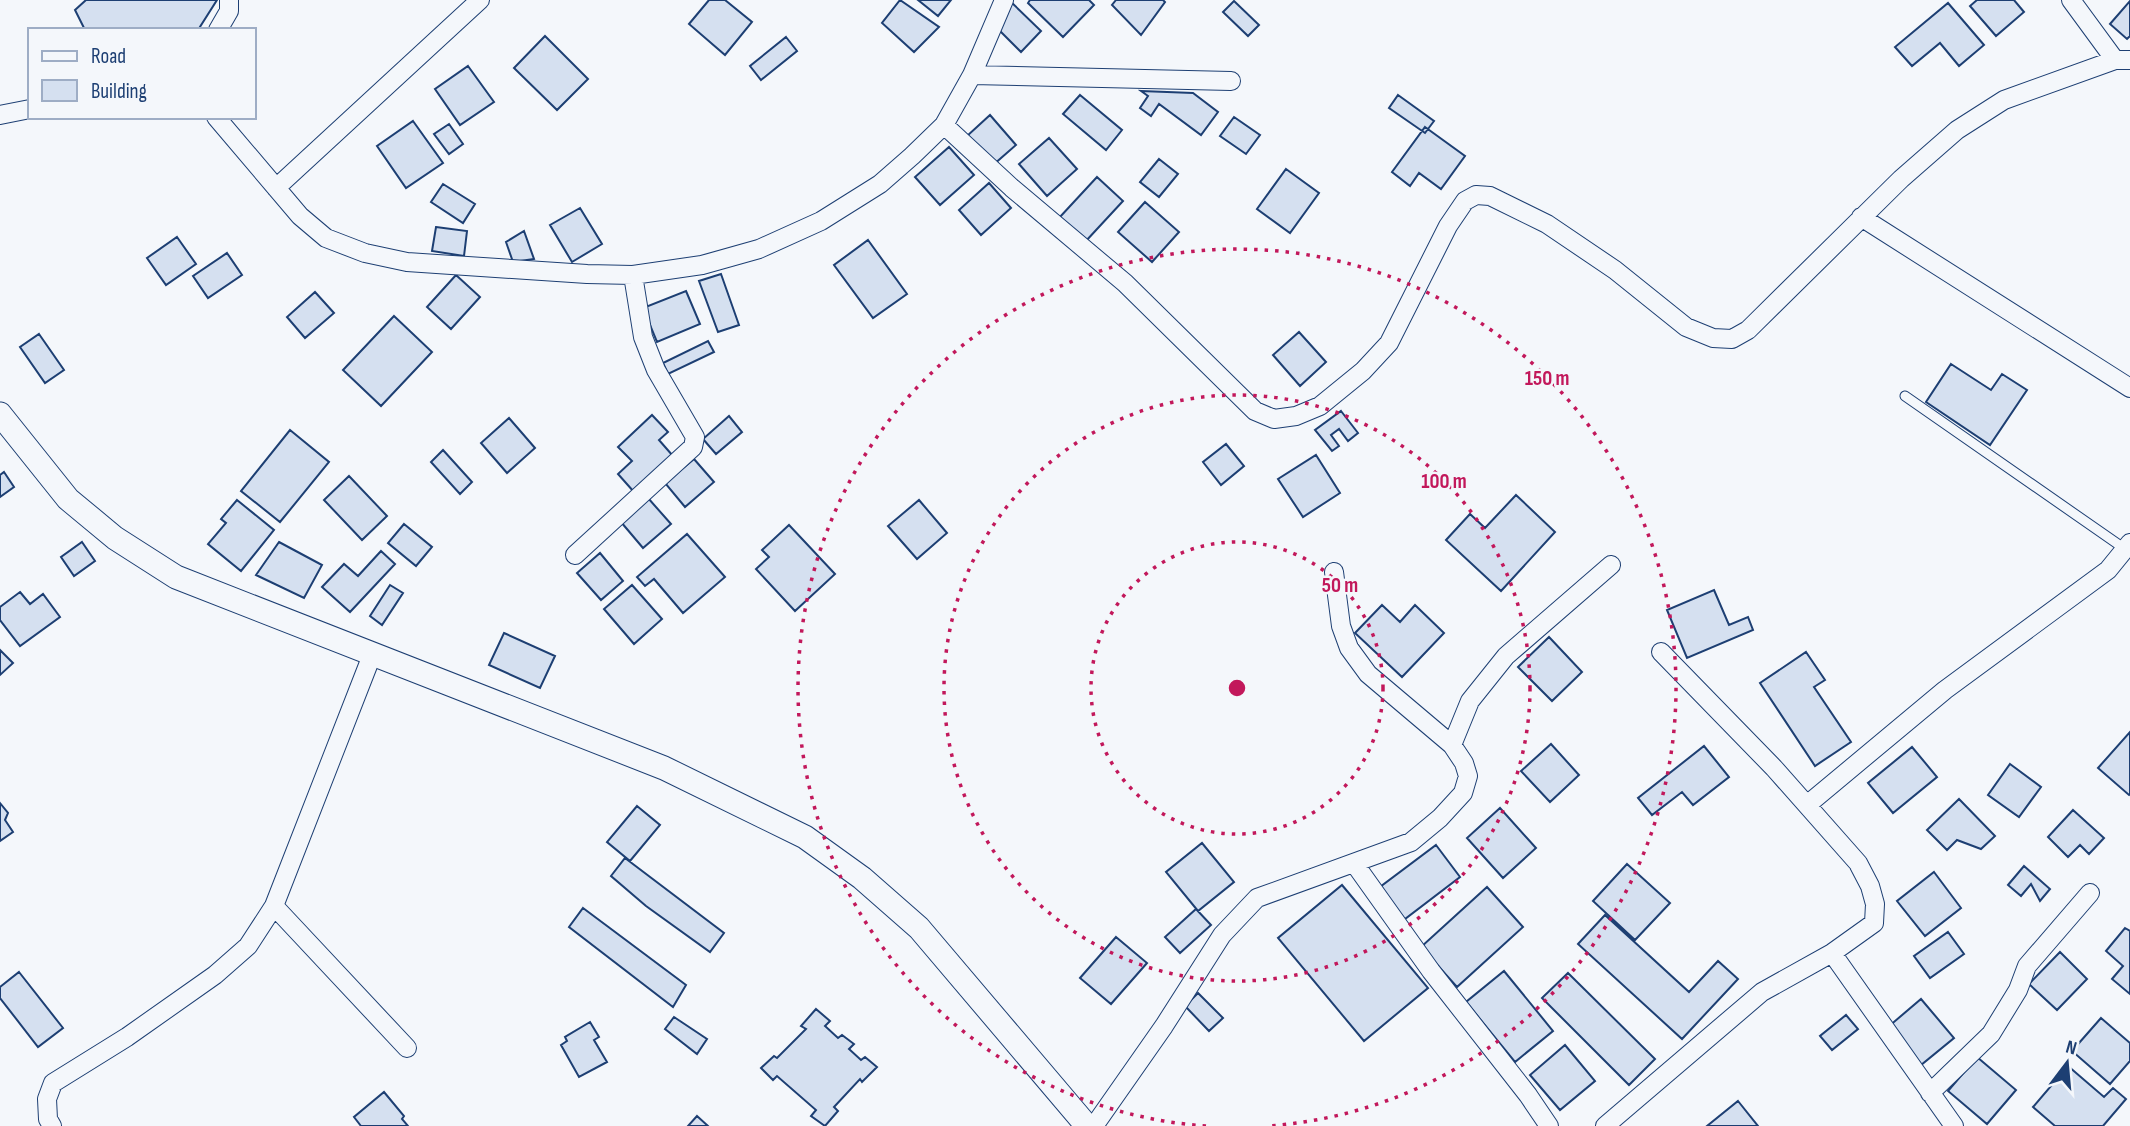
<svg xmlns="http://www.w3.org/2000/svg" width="2130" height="1126" font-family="'Sofia Sans Condensed',sans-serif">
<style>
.building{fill:#d5e0f0;stroke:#1d3f73;stroke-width:2}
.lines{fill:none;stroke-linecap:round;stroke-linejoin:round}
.service-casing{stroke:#1d3f73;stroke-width:11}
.minor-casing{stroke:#1d3f73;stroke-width:20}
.tertiary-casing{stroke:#1d3f73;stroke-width:25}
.service{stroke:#f4f7fb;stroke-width:9}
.minor{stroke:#f4f7fb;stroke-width:18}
.tertiary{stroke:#f4f7fb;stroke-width:23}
.ring{fill:none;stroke:#c2185b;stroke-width:3.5;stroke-dasharray:3.5 7}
.centre{fill:#c2185b;stroke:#f4f7fb;stroke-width:3.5}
.ring-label{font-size:21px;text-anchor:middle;font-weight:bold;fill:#c2185b;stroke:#f4f7fb;stroke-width:5;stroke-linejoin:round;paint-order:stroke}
</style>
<rect width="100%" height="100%" fill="#f4f7fb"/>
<path class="building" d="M86,0H217L198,30H85L75,10Z
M709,0H725L752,22L725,55L689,24Z
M900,0L939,27L914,52L882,23Z
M918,0H951L938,16Z
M1009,0L1041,31L1021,52L997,28Z
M1030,0H1089L1094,5L1063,37L1028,3Z
M1116,0H1163L1165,2L1141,35L1112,5Z
M1977,0H2014L2024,12L1996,36L1970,6Z
M1234,1L1259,25L1248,36L1223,12Z
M2130,1V36L2127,39L2110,24Z
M1948,3L1984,45L1959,66L1940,43L1912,66L1895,47Z
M545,36L588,79L557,110L514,68Z
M786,37L797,51L761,80L750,66Z
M468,66L494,102L460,125L435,89Z
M1141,91L1193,93L1218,112L1201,135L1159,104L1151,116L1140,108L1148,96Z
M1080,95L1122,130L1106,150L1063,114Z
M1398,95L1434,121L1425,133L1389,108Z
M990,115L1016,145L993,165L967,136Z
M1234,117L1260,135L1246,154L1220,136Z
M413,121L443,163L406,188L377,146Z
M449,124L463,144L449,154L434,134Z
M1425,127L1465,156L1441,189L1419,173L1410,186L1392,172Z
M1049,138L1077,169L1047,196L1019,164Z
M949,147L974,175L940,205L915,177Z
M1159,159L1178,174L1159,197L1140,182Z
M1286,169L1319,193L1290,233L1257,209Z
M1097,177L1123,201L1085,242L1059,218Z
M989,183L1011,208L981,235L959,210Z
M443,184L475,204L463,223L431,202Z
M1145,202L1179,232L1152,262L1118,232Z
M580,208L602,244L572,262L550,225Z
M436,227L467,231L464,256L432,251Z
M524,231L534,259L513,262L506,242Z
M177,237L196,264L166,285L147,258Z
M868,240L907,294L873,318L834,265Z
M227,253L242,275L208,298L193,276Z
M721,274L739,325L718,332L699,281Z
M456,275L480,297L451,329L427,307Z
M686,291L700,324L657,342L643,308Z
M315,292L334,313L305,338L287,317Z
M394,316L432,352L381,406L343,370Z
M1299,332L1326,362L1300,386L1273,355Z
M39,334L64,370L45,383L20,347Z
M708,341L714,352L668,374L663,363Z
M1951,364L1991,390L2002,374L2027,390L1990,445L1926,402Z
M1341,411L1358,433L1348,441L1339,429L1331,435L1339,446L1332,451L1315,430Z
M652,415L668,432L659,440L673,456L634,492L618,474L632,461L618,447Z
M729,416L742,432L716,454L703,439Z
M509,418L535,448L507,473L481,443Z
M290,430L329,462L280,522L241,491Z
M1226,444L1244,466L1221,485L1203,462Z
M443,450L472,482L460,494L431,462Z
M1316,455L1340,493L1303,517L1278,479Z
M694,459L714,482L685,507L665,483Z
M4,472L14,487L0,497V475Z
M349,476L387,516L362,540L324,500Z
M1516,495L1555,532L1501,591L1446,540L1470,514L1485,528Z
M648,498L671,524L643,548L621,522Z
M237,500L274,530L241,571L208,544L226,523L221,519Z
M919,500L947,533L917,559L888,526Z
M404,524L432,547L416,566L388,543Z
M789,525L835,574L795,611L756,569L769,557L762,550Z
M687,534L725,577L683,613L654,579L645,586L637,577Z
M82,542L95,561L74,576L61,557Z
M279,542L322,565L304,598L256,575Z
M381,551L395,564L350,612L322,587L344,564L358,576Z
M600,553L623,581L601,600L577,573Z
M390,585L403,593L382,625L370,616Z
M632,585L662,619L634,644L604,609Z
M1714,590L1729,625L1748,617L1753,630L1687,658L1667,610Z
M20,592L30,604L43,594L60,617L20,646L0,620V607Z
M1382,605L1400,622L1415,605L1444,633L1402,677L1355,633Z
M504,633L555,656L540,688L489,665Z
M1549,637L1582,672L1552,701L1518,667Z
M0,650L13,663L0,675Z
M1806,652L1825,680L1814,687L1851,742L1815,766L1760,683Z
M2130,732V794L2129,795L2098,768Z
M1551,744L1579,775L1550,802L1521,771Z
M1704,746L1729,777L1693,805L1682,792L1652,815L1638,798Z
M1912,747L1937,777L1893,813L1868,783Z
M2010,764L2041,787L2019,817L1988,795Z
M1959,799L1995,836L1981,849L1957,840L1947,850L1927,830Z
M0,803L8,813L5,820L13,832L0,841Z
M637,806L660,825L630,861L607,842Z
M1500,808L1536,848L1503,878L1467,838Z
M2073,810L2104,838L2089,854L2080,845L2068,857L2048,837Z
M1202,843L1234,882L1198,911L1166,872Z
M1436,845L1460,877L1401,922L1376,890Z
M625,858L724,933L710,952L646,906L611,876Z
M1627,864L1670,903L1635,940L1593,901Z
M2024,866L2050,889L2040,901L2031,884L2021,896L2008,885Z
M1934,872L1961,908L1925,936L1897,901Z
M1342,885L1428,988L1364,1041L1278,938Z
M1487,887L1523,927L1457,987L1421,947Z
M583,908L686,985L673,1007L569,927Z
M1196,909L1211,925L1180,953L1165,937Z
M1605,915L1689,992L1718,961L1738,979L1682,1039L1578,944Z
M2125,928L2130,931V994L2112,979L2123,966L2106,951Z
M1948,932L1964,954L1930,978L1914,956Z
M1116,937L1147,963L1111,1004L1080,978Z
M2060,952L2087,979L2057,1010L2029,984Z
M1504,971L1553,1031L1515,1062L1466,1002Z
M19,972L63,1028L38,1047L0,998V987Z
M1568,973L1655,1059L1629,1085L1542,998Z
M1198,993L1223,1018L1209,1031L1185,1006Z
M1921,999L1954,1038L1921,1065L1888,1027Z
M816,1009L830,1021L825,1026L838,1038L842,1035L854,1044L849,1049L861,1060L865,1057L877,1067L862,1082L860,1079L834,1107L838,1111L825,1126L811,1116L816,1110L777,1076L773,1080L761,1068L774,1056L777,1058L806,1029L801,1026Z
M1846,1015L1858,1029L1832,1050L1820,1036Z
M674,1017L707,1039L697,1054L665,1029Z
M2101,1018L2130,1043V1061L2110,1084L2072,1051Z
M590,1022L599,1037L594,1040L607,1062L579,1077L561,1045L567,1041L565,1037Z
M1565,1045L1595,1081L1560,1110L1530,1075Z
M1977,1057L2016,1090L1987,1124L1948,1091Z
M2068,1066L2104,1097L2113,1088L2126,1099L2103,1126H2055L2033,1107Z
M384,1092L404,1116L402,1119L408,1126H361L354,1117Z
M1738,1101L1758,1126H1707Z
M697,1116L708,1126H688Z"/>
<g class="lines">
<defs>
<path id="service" d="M1905,396L2125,549"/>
<path id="minor" d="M2071,0L2115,60
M218,30L229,11V0
M972,75L1231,81
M0,115L30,109
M216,117L300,216L326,238L365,253L407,262L587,274L633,275L702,265L759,249L821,221L880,184L912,156L944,125L972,75L1004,0
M944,125L1012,188L1125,283L1255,411L1274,419L1296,416L1320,406L1363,371L1389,343L1448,226L1465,201L1476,195L1490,196L1547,224L1615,270L1686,327L1713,338L1732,339L1748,330L1901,179L1957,130L2004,100L2115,60H2130
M276,188L480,0
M1861,217L2130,388
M575,555L693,447L695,437L656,370L643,337L633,275
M1452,745L1470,701L1506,656L1611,565
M1807,805L1945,690L2108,570L2130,543
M1354,863L1431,971L1528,1095L1549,1126
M274,906L407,1048
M1832,953L1954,1126
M1930,1093L1991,1034L2018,990L2027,966L2090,893
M52,1126L48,1119L47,1099L53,1083L127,1037L215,975L248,946L274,906L372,655
M1094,1126L1164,1026L1222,935L1257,898L1411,842L1440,818L1463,793L1468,776L1464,763L1452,745L1368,674L1349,648L1341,626L1334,572
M1605,1126L1762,992L1832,953L1874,923L1875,904L1870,886L1858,863L1774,768L1661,652"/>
<path id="tertiary" d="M0,414L68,499L115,538L176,577L664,768L805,837L862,878L919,928L1087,1126"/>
</defs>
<use href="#service" class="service-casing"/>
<use href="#minor" class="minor-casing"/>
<use href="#tertiary" class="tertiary-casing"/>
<use href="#service" class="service"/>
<use href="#minor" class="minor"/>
<use href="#tertiary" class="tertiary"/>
</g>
<g class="ring">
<circle cx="1237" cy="688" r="146"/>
<circle cx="1237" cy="688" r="293"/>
<path d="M1206 1126A439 439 0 1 1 1268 1126"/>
</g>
<circle cx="1237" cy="688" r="10" class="centre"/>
<g class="ring-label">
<text x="1547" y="385">150 m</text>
<text x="1444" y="488">100 m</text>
<text x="1340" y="592">50 m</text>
</g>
<rect x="28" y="28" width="228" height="91" fill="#f4f7fb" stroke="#9eadc5" stroke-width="2"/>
<rect x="42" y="51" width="35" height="10" fill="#f4f7fb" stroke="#9eadc5" stroke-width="2"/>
<text x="91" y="63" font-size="21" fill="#1d3f73">Road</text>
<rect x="42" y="80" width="35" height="21" fill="#d5e0f0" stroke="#9eadc5" stroke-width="2"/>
<text x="91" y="98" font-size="21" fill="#1d3f73">Building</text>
<g transform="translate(2067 1063) rotate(16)" stroke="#f4f7fb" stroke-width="5" paint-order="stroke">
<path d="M0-5L12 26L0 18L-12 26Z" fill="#1d3f73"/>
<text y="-10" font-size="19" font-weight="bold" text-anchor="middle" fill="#1d3f73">N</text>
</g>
</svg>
